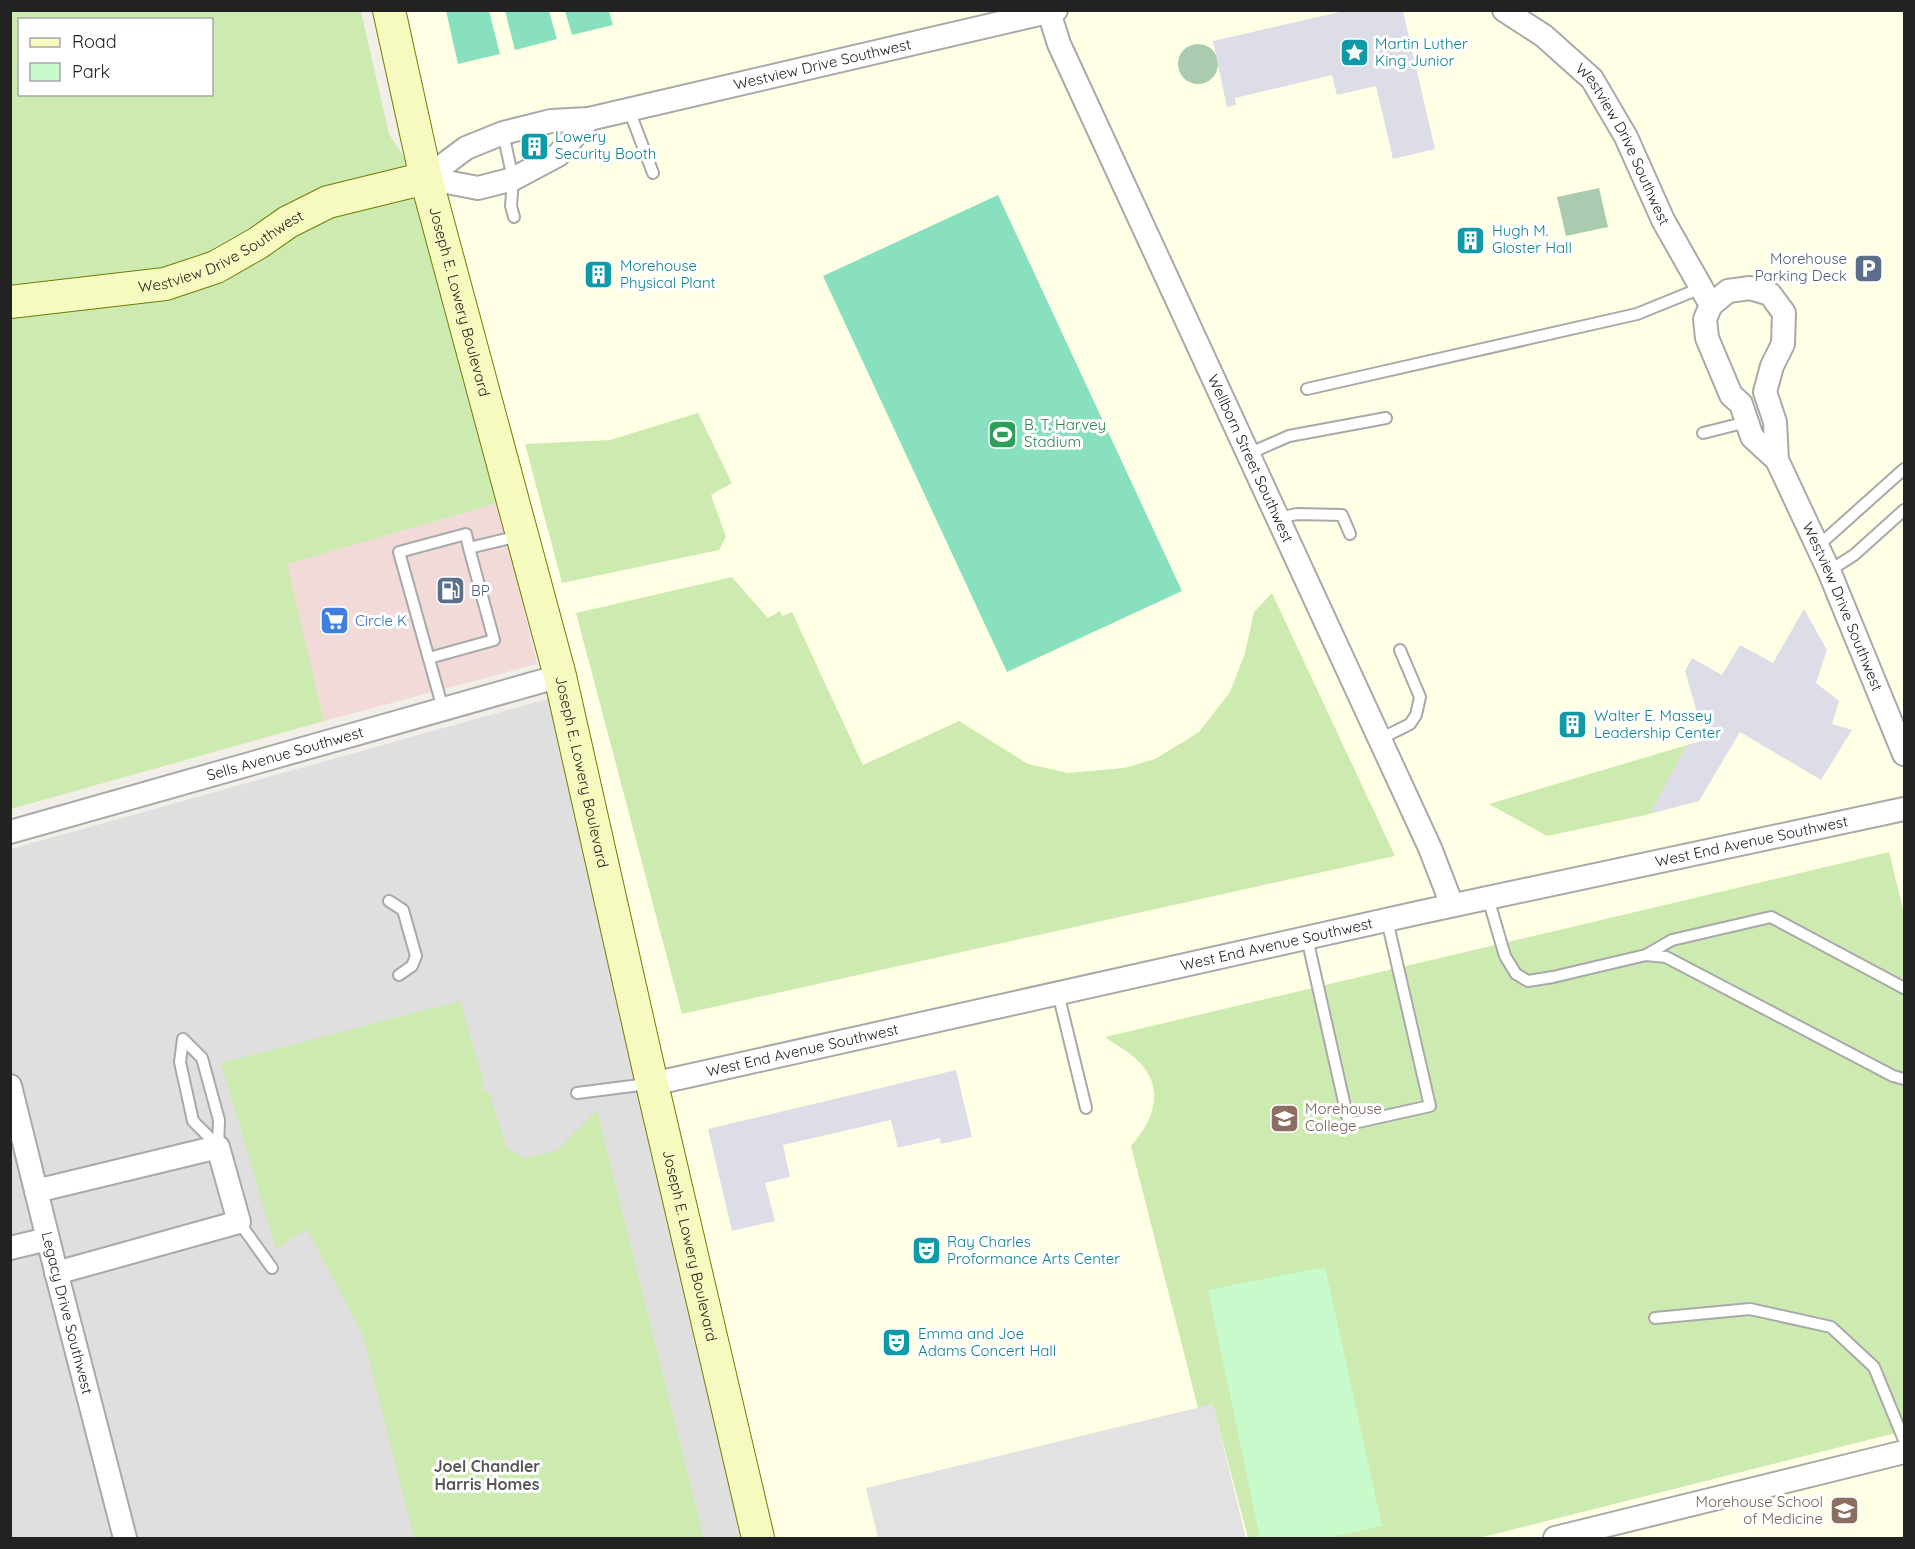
<svg xmlns="http://www.w3.org/2000/svg" width="1915" height="1549" font-family="Quicksand,sans-serif">
<style>
.residential{fill:#e0dfdf}
.commercial{fill:#f2dad9}
.education{fill:#ffffe5}
.grass{fill:#cdebb0;fill-rule:evenodd}
.cemetery{fill:#aacbaf}
.park{fill:#c8facc}
.pitch{fill:#88e0be}
.parking{fill:#e2e2e2}
.plaza{fill:#dddde8}
.lines{fill:none;stroke-linecap:round;stroke-linejoin:round}
.lane-casing{stroke:#a9a9a9;stroke-width:14}
.street-casing{stroke:#a9a9a9;stroke-width:26}
.secondary-casing{stroke:#707d05;stroke-width:34}
.lane{stroke:#fff;stroke-width:10}
.street{stroke:#fff;stroke-width:22}
.secondary{stroke:#f7fabf;stroke-width:32}
.labels{text-anchor:middle;stroke-width:6;stroke-linejoin:round;paint-order:stroke}
.culture-label{font-size:15px;fill:#0d838f;stroke:#fff;text-anchor:start}
.street-label{font-size:15px;fill:#222;stroke:#fff}
.service-label{font-size:15px;fill:#4e5e75;stroke:#fff;text-anchor:end}
.leisure-label{font-size:15px;fill:#27864d;stroke:#fff;text-anchor:start}
.shop-label{font-size:15px;fill:#366cbe;stroke:#fff;text-anchor:start}
.education-label{font-size:15px;fill:#785e54;stroke:#fff;text-anchor:start}
.neighbourhood-label{font-size:16px;font-weight:bold;fill:#555;stroke:#fff}
</style>
<rect width="100%" height="100%" fill="#f2efe9"/>
<path class="residential" d="M558,696L748,1538H11V849Z"/>
<path class="commercial" d="M498,503L537,664L324,721L286,564Z"/>
<path class="education" d="M393,11H1904V1538H767Z"/>
<path class="grass" d="M11,11H361L389,134L443,216L498,503L287,564L324,721L11,809ZM20,20H212V94H20Z
M698,413L732,483L711,495L726,537L719,550L562,583L525,444L610,440Z
M732,577L768,618L780,611L782,616L792,612L863,765L959,721L1028,764L1068,773L1124,768L1155,759L1199,732L1230,692L1245,653L1254,612L1272,593L1395,856L682,1014L576,613Z
M1687,745L1650,814L1547,836L1489,804Z
M1889,852L1904,913V1431L1479,1538H1248L1213,1405L1198,1408L1131,1146C1153,1121 1166,1089 1139,1062C1130,1052 1116,1045 1105,1037Z
M460,1001L484,1082L481,1088L490,1094L507,1148L525,1158L556,1151L597,1110L704,1538H414L363,1335L307,1229L276,1249L221,1063Z"/>
<path class="cemetery" d="M1178 64a20 20 0 1 1 40 0a20 20 0 1 1-40 0Z
M1599,188L1608,227L1566,236L1557,197Z"/>
<path class="park" d="M1325,1267L1382,1526L1325,1538H1260L1208,1290Z"/>
<path class="pitch" d="M446,11H489L500,54L458,64Z
M505,11H549L557,39L515,50Z
M565,11H609L613,25L572,35Z
M998,195L1182,591L1007,672L823,276Z"/>
<path class="parking" d="M1213,1404L1246,1538H878L866,1488Z"/>
<path class="plaza" d="M1344,11H1403L1435,149L1393,159L1376,86L1337,95L1332,75L1235,98L1236,105L1227,107L1213,41Z
M1804,609L1827,650L1816,683L1839,701L1832,724L1852,730L1821,780L1740,732L1699,801L1650,814L1687,745L1705,740L1685,671L1692,658L1722,675L1740,645L1773,663Z
M956,1070L972,1137L941,1144L940,1138L898,1148L891,1120L783,1145L790,1177L765,1183L775,1221L732,1231L708,1129Z"/>
<g class="lines">
<defs>
<path id="lane" d="M629,110L653,173
M503,133L513,179L511,206L514,217
M1307,389L1637,314L1701,288
M1703,433L1747,422
M1248,454L1289,436L1386,418
M1278,518L1297,514L1342,515L1350,534
M1818,546L1904,469
M1829,571L1854,555L1904,510
M429,658L494,640L469,548
M443,709L399,552L466,534L469,548L519,536
M1380,739L1410,724L1416,715L1420,697L1400,650
M1488,898L1505,956L1516,974L1528,981L1553,977L1646,955L1672,940L1771,917L1904,988
M389,901L403,910L416,956L412,966L399,975
M1307,938L1349,1124L1430,1106L1387,920
M1646,955L1666,957L1893,1076L1904,1079
M1058,993L1086,1108
M183,1039L180,1062L193,1121L218,1146
M183,1039L202,1058L219,1120L218,1147
M577,1093L648,1084
M239,1222L272,1268
M1655,1318L1750,1309L1831,1327L1874,1367L1904,1440"/>
<g id="street">
<path id="s1" d="M1504,10L1544,36L1592,79L1626,137L1663,220L1711,305"/>
<path id="s2" d="M1049,12L1059,44L1430,848L1452,905"/>
<path id="s3" d="M426,178L466,148L503,133L551,121L589,119L1056,10"/>
<path d="M426,178L478,188L513,179L558,155L589,119"/>
<path id="s4" d="M1777,460L1752,437L1741,404L1731,395L1707,338L1705,319L1711,305L1728,291L1750,288L1770,294L1784,313L1783,344L1772,366L1765,392L1775,422L1777,460L1829,571L1904,754"/>
<path id="s5" d="M10,832L560,676"/>
<path id="s6" d="M652,1084L1422,912L1904,809"/>
<path id="s7" d="M10,1086L58,1279L125,1538"/>
<path d="M36,1191L218,1147L239,1222L56,1273"/>
<path d="M10,1248L48,1239"/>
<path d="M1555,1538L1904,1452"/>
</g>
<g id="secondary">
<path id="s8" d="M389,10L426,178L560,676L652,1084L758,1538"/>
<path id="s9" d="M10,302L165,284L216,267L258,243L288,222L328,202L426,178"/>
</g>
</defs>
<use href="#lane" class="lane-casing"/>
<use href="#street" class="street-casing"/>
<use href="#secondary" class="secondary-casing"/>
<use href="#lane" class="lane"/>
<use href="#street" class="street"/>
<use href="#secondary" class="secondary"/>
</g>
<defs>
<symbol id="sight-square" viewBox="-11 -11 22 22"><rect x="-9" y="-9" width="18" height="18" rx="4" fill="#0f9aa8" stroke="#fff"/><path d="M0-6L1.8-2.2L6-1.7L2.9 1.2L3.7 5.4L0 3.3L-3.7 5.4L-2.9 1.2L-6-1.7L-1.8-2.2Z" fill="#fff"/></symbol>
<symbol id="building-square" viewBox="-11 -11 22 22"><rect x="-9" y="-9" width="18" height="18" rx="4" fill="#0f9aa8" stroke="#fff"/><path d="M-4-6H4V6H1V3H-1V6H-4ZM-2.5-4.3h1.7v1.8h-1.7ZM.8-4.3h1.7v1.8H.8ZM-2.5-1h1.7V.8h-1.7ZM.8-1h1.7V.8H.8Z" fill="#fff"/></symbol>
<symbol id="parking-square" viewBox="-11 -11 22 22"><rect x="-9" y="-9" width="18" height="18" rx="4" fill="#5c6f8a" stroke="#fff"/><path d="M-3.5-5.5H1a3.5 3.5 0 0 1 0 7H-1V5.5H-3.5ZM-1-3.4V-.6H.8a1.4 1.4 0 0 0 0-2.8Z" fill="#fff"/></symbol>
<symbol id="stadium-square" viewBox="-11 -11 22 22"><rect x="-9" y="-9" width="18" height="18" rx="4" fill="#2e9e5b" stroke="#fff"/><path d="M0-5a6.5 5 0 1 0 0 10a6.5 5 0 1 0 0-10ZM-3.5-1.8h7v3.6h-7Z" fill="#fff"/></symbol>
<symbol id="fuel-square" viewBox="-11 -11 22 22"><rect x="-9" y="-9" width="18" height="18" rx="4" fill="#5c6f8a" stroke="#fff"/><path d="M-5.5-6h7V0h2V4h1.3V-2.5L3-4.5l.8-.8L6-3V5H2.5V1h-1V6h-7ZM-4.2-4.7v3.2H.2V-4.7Z" fill="#fff"/></symbol>
<symbol id="supermarket-square" viewBox="-11 -11 22 22"><rect x="-9" y="-9" width="18" height="18" rx="4" fill="#3f7fe0" stroke="#fff"/><path d="M-6-5.5h2.5l.6 2H6L4.5 2H-2.5L-4.4-4H-6ZM-1.5 3.2a1.3 1.3 0 1 0 .1 0ZM3 3.2a1.3 1.3 0 1 0 .1 0Z" fill="#fff"/></symbol>
<symbol id="university-square" viewBox="-11 -11 22 22"><rect x="-9" y="-9" width="18" height="18" rx="4" fill="#8d6e63" stroke="#fff"/><path d="M0-5L7-2L0 1L-7-2ZM-4 1L0 2.5L4 1V4Q0 6-4 4Z" fill="#fff"/></symbol>
<symbol id="theatre-square" viewBox="-11 -11 22 22"><rect x="-9" y="-9" width="18" height="18" rx="4" fill="#0f9aa8" stroke="#fff"/><path d="M-5-5.5Q0-4 5-5.5V0Q5 5 0 6Q-5 5-5 0ZM-3.3-2.5H-1v1.5H-3.3ZM1-2.5H3.3v1.5H1ZM-2.8 1Q0 5.5 2.8 1Z" fill="#fff"/></symbol>
</defs>
<g fill-rule="evenodd">
<use href="#sight-square" x="1338" y="36" width="33" height="33"/>
<use href="#building-square" x="518" y="130" width="33" height="33"/>
<use href="#building-square" x="1454" y="224" width="33" height="33"/>
<use href="#parking-square" x="1852" y="252" width="33" height="33"/>
<use href="#building-square" x="582" y="258" width="33" height="33"/>
<use href="#stadium-square" x="986" y="418" width="33" height="33"/>
<use href="#fuel-square" x="434" y="574" width="33" height="33"/>
<use href="#supermarket-square" x="318" y="604" width="33" height="33"/>
<use href="#building-square" x="1556" y="708" width="33" height="33"/>
<use href="#university-square" x="1268" y="1102" width="33" height="33"/>
<use href="#theatre-square" x="910" y="1234" width="33" height="33"/>
<use href="#theatre-square" x="880" y="1326" width="33" height="33"/>
<use href="#university-square" x="1828" y="1494" width="33" height="33"/>
</g>
<g class="labels">
<g class="culture-label">
<text x="1375" y="49">Martin Luther<tspan x="1375" dy="17">King Junior</tspan></text>
<text x="555" y="142">Lowery<tspan x="555" dy="17">Security Booth</tspan></text>
<text x="1492" y="236">Hugh M.<tspan x="1492" dy="17">Gloster Hall</tspan></text>
<text x="620" y="271">Morehouse<tspan x="620" dy="17">Physical Plant</tspan></text>
<text x="1594" y="721">Walter E. Massey<tspan x="1594" dy="17">Leadership Center</tspan></text>
<text x="947" y="1247">Ray Charles<tspan x="947" dy="17">Proformance Arts Center</tspan></text>
<text x="918" y="1339">Emma and Joe<tspan x="918" dy="17">Adams Concert Hall</tspan></text>
</g>
<g class="street-label">
<text dy="5" stroke="none"><textPath href="#s3" startOffset="417">Westview Drive Southwest</textPath></text>
<text dy="5" stroke="none"><textPath href="#s1" startOffset="184">Westview Drive Southwest</textPath></text>
<text dy="5" stroke="none"><textPath href="#s9" startOffset="220">Westview Drive Southwest</textPath></text>
<text dy="5" stroke="none"><textPath href="#s8" startOffset="300">Joseph E. Lowery Boulevard</textPath></text>
<text dy="5" stroke="none"><textPath href="#s2" startOffset="490">Wellborn Street Southwest</textPath></text>
<text dy="5" stroke="none"><textPath href="#s4" startOffset="580">Westview Drive Southwest</textPath></text>
<text dy="5" stroke="none"><textPath href="#s5" startOffset="286">Sells Avenue Southwest</textPath></text>
<text dy="5" stroke="none"><textPath href="#s8" startOffset="786">Joseph E. Lowery Boulevard</textPath></text>
<text dy="5" stroke="none"><textPath href="#s6" startOffset="1126">West End Avenue Southwest</textPath></text>
<text dy="5" stroke="none"><textPath href="#s6" startOffset="640">West End Avenue Southwest</textPath></text>
<text dy="5" stroke="none"><textPath href="#s6" startOffset="154">West End Avenue Southwest</textPath></text>
<text dy="5" stroke="none"><textPath href="#s8" startOffset="1272">Joseph E. Lowery Boulevard</textPath></text>
<text dy="5" stroke="none"><textPath href="#s7" startOffset="234">Legacy Drive Southwest</textPath></text>
</g>
<g class="service-label">
<text x="1847" y="264">Morehouse<tspan x="1847" dy="17">Parking Deck</tspan></text>
<text x="471" y="596" text-anchor="start">BP</text>
</g>
<g class="leisure-label">
<text x="1024" y="430">B. T. Harvey<tspan x="1024" dy="17">Stadium</tspan></text>
</g>
<g class="shop-label">
<text x="355" y="626">Circle K</text>
</g>
<g class="education-label">
<text x="1305" y="1114">Morehouse<tspan x="1305" dy="17">College</tspan></text>
<text x="1823" y="1507" text-anchor="end">Morehouse School<tspan x="1823" dy="17">of Medicine</tspan></text>
</g>
<g class="neighbourhood-label">
<text x="487" y="1472">Joel Chandler<tspan x="487" dy="18">Harris Homes</tspan></text>
</g>
</g>
<rect width="1915" height="1549" fill="none" stroke="#222222" stroke-width="24"/>
<rect x="18" y="18" width="195" height="78" fill="#ffffff" stroke="#a7a7a7" stroke-width="1.5"/>
<rect x="30" y="38" width="30" height="9" fill="#f7fabf" stroke="#a7a7a7" stroke-width="1.5"/>
<text x="72" y="48" font-size="18" fill="#222222">Road</text>
<rect x="30" y="63" width="30" height="18" fill="#c8facc" stroke="#a7a7a7" stroke-width="1.5"/>
<text x="72" y="78" font-size="18" fill="#222222">Park</text>
</svg>
